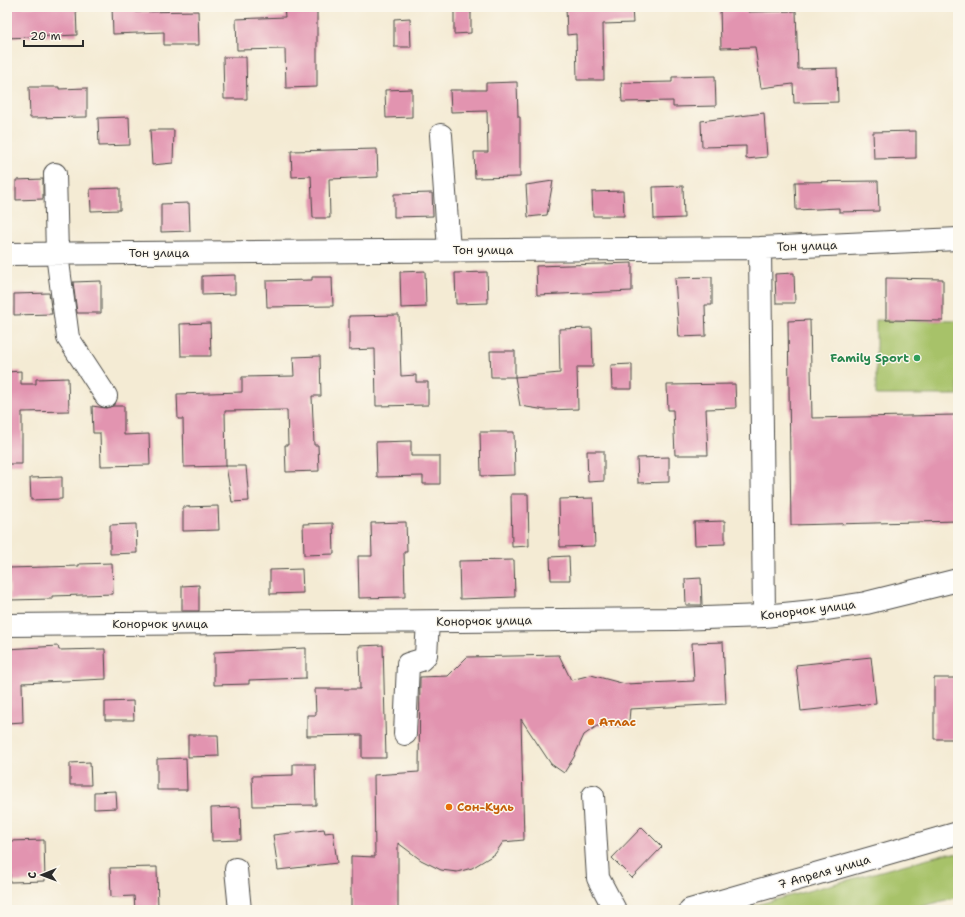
<svg xmlns="http://www.w3.org/2000/svg" width="965" height="917" font-family="'Shantell Sans',sans-serif">
<style>
.green{fill:#a7c269;stroke:#69764a}
.building{fill:#e294b0}
.lines{fill:none;stroke-linecap:round;stroke-linejoin:round}
.minor-casing{stroke:#494844;stroke-width:24}
.major-casing{stroke:#494844;stroke-width:24}
.minor{stroke:#fff;stroke-width:22}
.major{stroke:#fff;stroke-width:22}
.leisure-dot{fill:#2e9e5b;stroke:#fbf7ec;stroke-width:1.5}
.food-dot{fill:#e8710a;stroke:#fbf7ec;stroke-width:1.5}
.labels{text-anchor:middle;stroke-width:3;stroke-linejoin:round;paint-order:stroke}
.street-label{font-size:12px;fill:#2b2b2b;stroke:#fbf7ec}
.leisure-label{font-size:12px;font-weight:bold;fill:#27864d;stroke:#fbf7ec;text-anchor:end}
.food-label{font-size:12px;font-weight:bold;fill:#c56008;stroke:#fbf7ec;text-anchor:start}
</style>
<rect width="100%" height="100%" fill="#fbf7ec"/>
<filter id="ink" filterUnits="userSpaceOnUse"><feTurbulence type="fractalNoise" baseFrequency=".025" numOctaves="2"/><feDisplacementMap in="SourceGraphic" scale="8" xChannelSelector="R" yChannelSelector="G"/><feConvolveMatrix kernelMatrix="1 2 1 2 8 2 1 2 1" color-interpolation-filters="sRGB"/></filter>
<filter id="wash" filterUnits="userSpaceOnUse"><feTurbulence type="fractalNoise" baseFrequency=".012" numOctaves="4" result="noise"/><feDisplacementMap in="SourceGraphic" scale="16" xChannelSelector="R" yChannelSelector="G"/><feGaussianBlur stdDeviation="0.9" result="paint"/><feColorMatrix in="noise" values="0 0 0 0 0 0 0 0 0 0 0 0 0 0 0 0 0 1.4 0 .05"/><feComposite in="paint" operator="in"/></filter>
<g filter="url(#wash)">
<rect width="100%" height="100%" fill="#f4ebd4"/>
<path class="green" d="M876,320L958,321V395H876Z
M947,853L958,854V897L908,910H738Z"/>
<g id="blocks">
<path class="building" d="M7,7H76L77,35L7,38Z
M112,7H136V12L198,11L199,45H164V32L113,34Z
M284,7H317V87L286,88L285,49L237,50L236,19L285,17Z
M454,7H471V33L454,34Z
M566,7H632L633,23L603,24L604,80H577L576,34L567,35Z
M720,7H748V12L796,11L798,69L837,68L838,102L794,103L793,84L761,88L755,47L721,48Z
M410,18L411,47H394V19Z
M223,57H246L247,99H224Z
M715,76L716,106L673,107V101L622,102L621,83L672,82V77Z
M517,82L518,117H520V177L475,178L474,152H488L487,111L451,112L450,90H486V83Z
M29,87H59V89L87,88V117L30,118Z
M412,89V117L386,118L385,90Z
M764,113L767,157L746,159V146L702,147L701,121Z
M129,117L130,145L99,146L98,118Z
M150,130H174L173,163L152,165Z
M916,131V158L874,159L873,132Z
M377,149L378,177L329,179L330,218H313L311,176L292,177L291,151Z
M43,179V199L16,200V180Z
M553,181L547,215L528,217L526,185Z
M878,181L879,211L839,212V208L796,210L795,182Z
M683,186L684,218L654,219L653,187Z
M120,188V210L91,211L90,189Z
M623,191L624,216H593L592,192Z
M432,193L433,216L394,217V194Z
M189,203L190,231L161,232V204Z
M632,263V291L537,295L536,266Z
M425,271L426,307L401,308L400,272Z
M487,272L488,303L456,304L455,273Z
M794,273L795,303H776L775,274Z
M235,275V294L202,295V276Z
M312,277H332L333,306L267,307L266,281L312,280Z
M712,277V305H705L706,336L679,337L675,278Z
M886,278L943,279V321L886,320Z
M101,281V313H77L73,282Z
M49,293L52,314L14,315V294Z
M399,315L401,376L416,375V382H428V405L376,406L375,349L349,350V316Z
M810,320L812,418L955,415V422H958V521L791,525L788,321Z
M210,323L211,356H181L180,324Z
M592,328L593,367H577L578,409L546,410L520,406L515,377L560,373L559,329Z
M490,351H515V377H491Z
M320,356L321,396H312L314,445H318L319,471L286,472L285,445H288L287,410L225,411L226,466L184,467L183,419H178L177,394L242,392V377L294,376L293,357Z
M632,364V389H612L611,365Z
M21,371V384H36V379L68,378L69,411L22,412V464H7V372Z
M735,384L736,408L706,409L708,455H675L673,410H668L667,385Z
M92,406L106,408L113,406H124V435L149,434L150,465L101,466L100,433H93Z
M480,432H514L515,475L481,476Z
M411,441V456H440V484H423V476L377,477L376,442Z
M587,451H604V481L588,482Z
M669,457V482L638,483L637,458Z
M226,466H246L249,501L232,502Z
M62,477V499L31,500L30,478Z
M511,494H528L529,546L512,547Z
M593,498L595,546L560,547L559,499Z
M218,506L219,530L183,531V507Z
M725,521V544L695,545L694,522Z
M406,522L407,552H404L405,597L359,598L358,556H372L371,523Z
M333,523L334,554L304,555L303,524Z
M136,524L137,553L110,554V525Z
M569,556L570,580H551L550,557Z
M514,560L515,597L460,599L459,561Z
M112,563L113,594L52,596V599L10,600L9,568L79,566V564Z
M302,569L303,593L270,594V570Z
M701,578L702,605H686L685,579Z
M199,585V611H182V586Z
M723,642L726,704L630,709L629,721L624,726H597L584,735L574,757L564,773L551,764L521,719L524,840L503,842L495,854L472,868L457,872L441,870L421,860L398,843V910H351V856L375,857L374,775L419,772L420,677L448,676L467,657L559,655L571,680L591,675L625,684L694,681L692,643Z
M383,645L386,758H362V735L307,736V715H316L315,689H360L359,646Z
M58,646L59,650L105,649L106,679L22,683L23,722L7,723V649Z
M306,648V678L249,680V684L214,685V652Z
M871,657L876,703L801,711L796,665Z
M934,678H958V739H934Z
M133,701L134,720H105V702Z
M188,735H218L219,756L188,757Z
M186,758L187,790H157V759Z
M90,762L91,785H70V763Z
M293,764H315L316,805L253,806L252,776L293,775Z
M116,791L117,808L94,809V792Z
M240,807L241,840L212,841L211,808Z
M642,827L662,847L632,878L612,858Z
M324,829L325,833L333,832L337,863L278,870L273,835Z
M44,840L45,881L10,882L9,841Z
M157,867L158,910H135L134,896L111,897L110,868Z"/>
</g>
</g>
<g filter="url(#ink)">
<use href="#blocks" fill-opacity="0" stroke="#494844" stroke-width="1"/>
<g class="lines">
<defs>
<path id="minor" d="M441,135L449,250
M55,174L57,254L68,338L106,396
M760,248L764,616
M7,254L760,248L958,239
M7,625L675,619L764,616L814,611L866,603L958,580
M405,734L408,664L421,660L426,655L428,622
M593,796L598,878L615,910
M236,869L240,910"/>
<path id="major" d="M690,910L958,833"/>
</defs>
<use href="#minor" class="minor-casing"/>
<use href="#major" class="major-casing"/>
<use href="#minor" class="minor"/>
<use href="#major" class="major"/>
</g>
</g>
<circle class="leisure-dot" cx="917" cy="358" r="4"/>
<g class="food-dot">
<circle cx="591" cy="722" r="4"/>
<circle cx="449" cy="807" r="4"/>
</g>
<g class="labels">
<g class="street-label">
<text transform="translate(807 246) rotate(-2)" y="4">Тон улица</text>
<text x="483" y="254">Тон улица</text>
<text x="159" y="257">Тон улица</text>
<text transform="translate(808 610) rotate(-7)" y="4">Конорчок улица</text>
<text transform="translate(484 621) rotate(-1)" y="4">Конорчок улица</text>
<text x="160" y="628">Конорчок улица</text>
<text transform="translate(824 872) rotate(-16)" y="4">7 Апреля улица</text>
</g>
<g class="leisure-label">
<text x="909" y="362">Family Sport</text>
</g>
<g class="food-label">
<text x="599" y="726">Атлас</text>
<text x="457" y="811">Сон-Куль</text>
</g>
</g>
<rect width="965" height="917" fill="none" stroke="#fbf7ec" stroke-width="24"/>
<g transform="translate(42 875) rotate(269)" stroke="#fbf7ec" stroke-width="3" paint-order="stroke">
<path d="M0-3L7 15L0 10L-7 15Z" fill="#2b2b2b"/>
<text y="-6" font-size="11" font-weight="bold" text-anchor="middle" fill="#2b2b2b">С</text>
</g>
<path d="M24 40v6h59v-6" fill="none" stroke="#2b2b2b" stroke-width="2"/>
<text x="30" y="40" font-size="12" fill="#2b2b2b" stroke="#fbf7ec" stroke-width="3" paint-order="stroke">20 m</text>
</svg>
